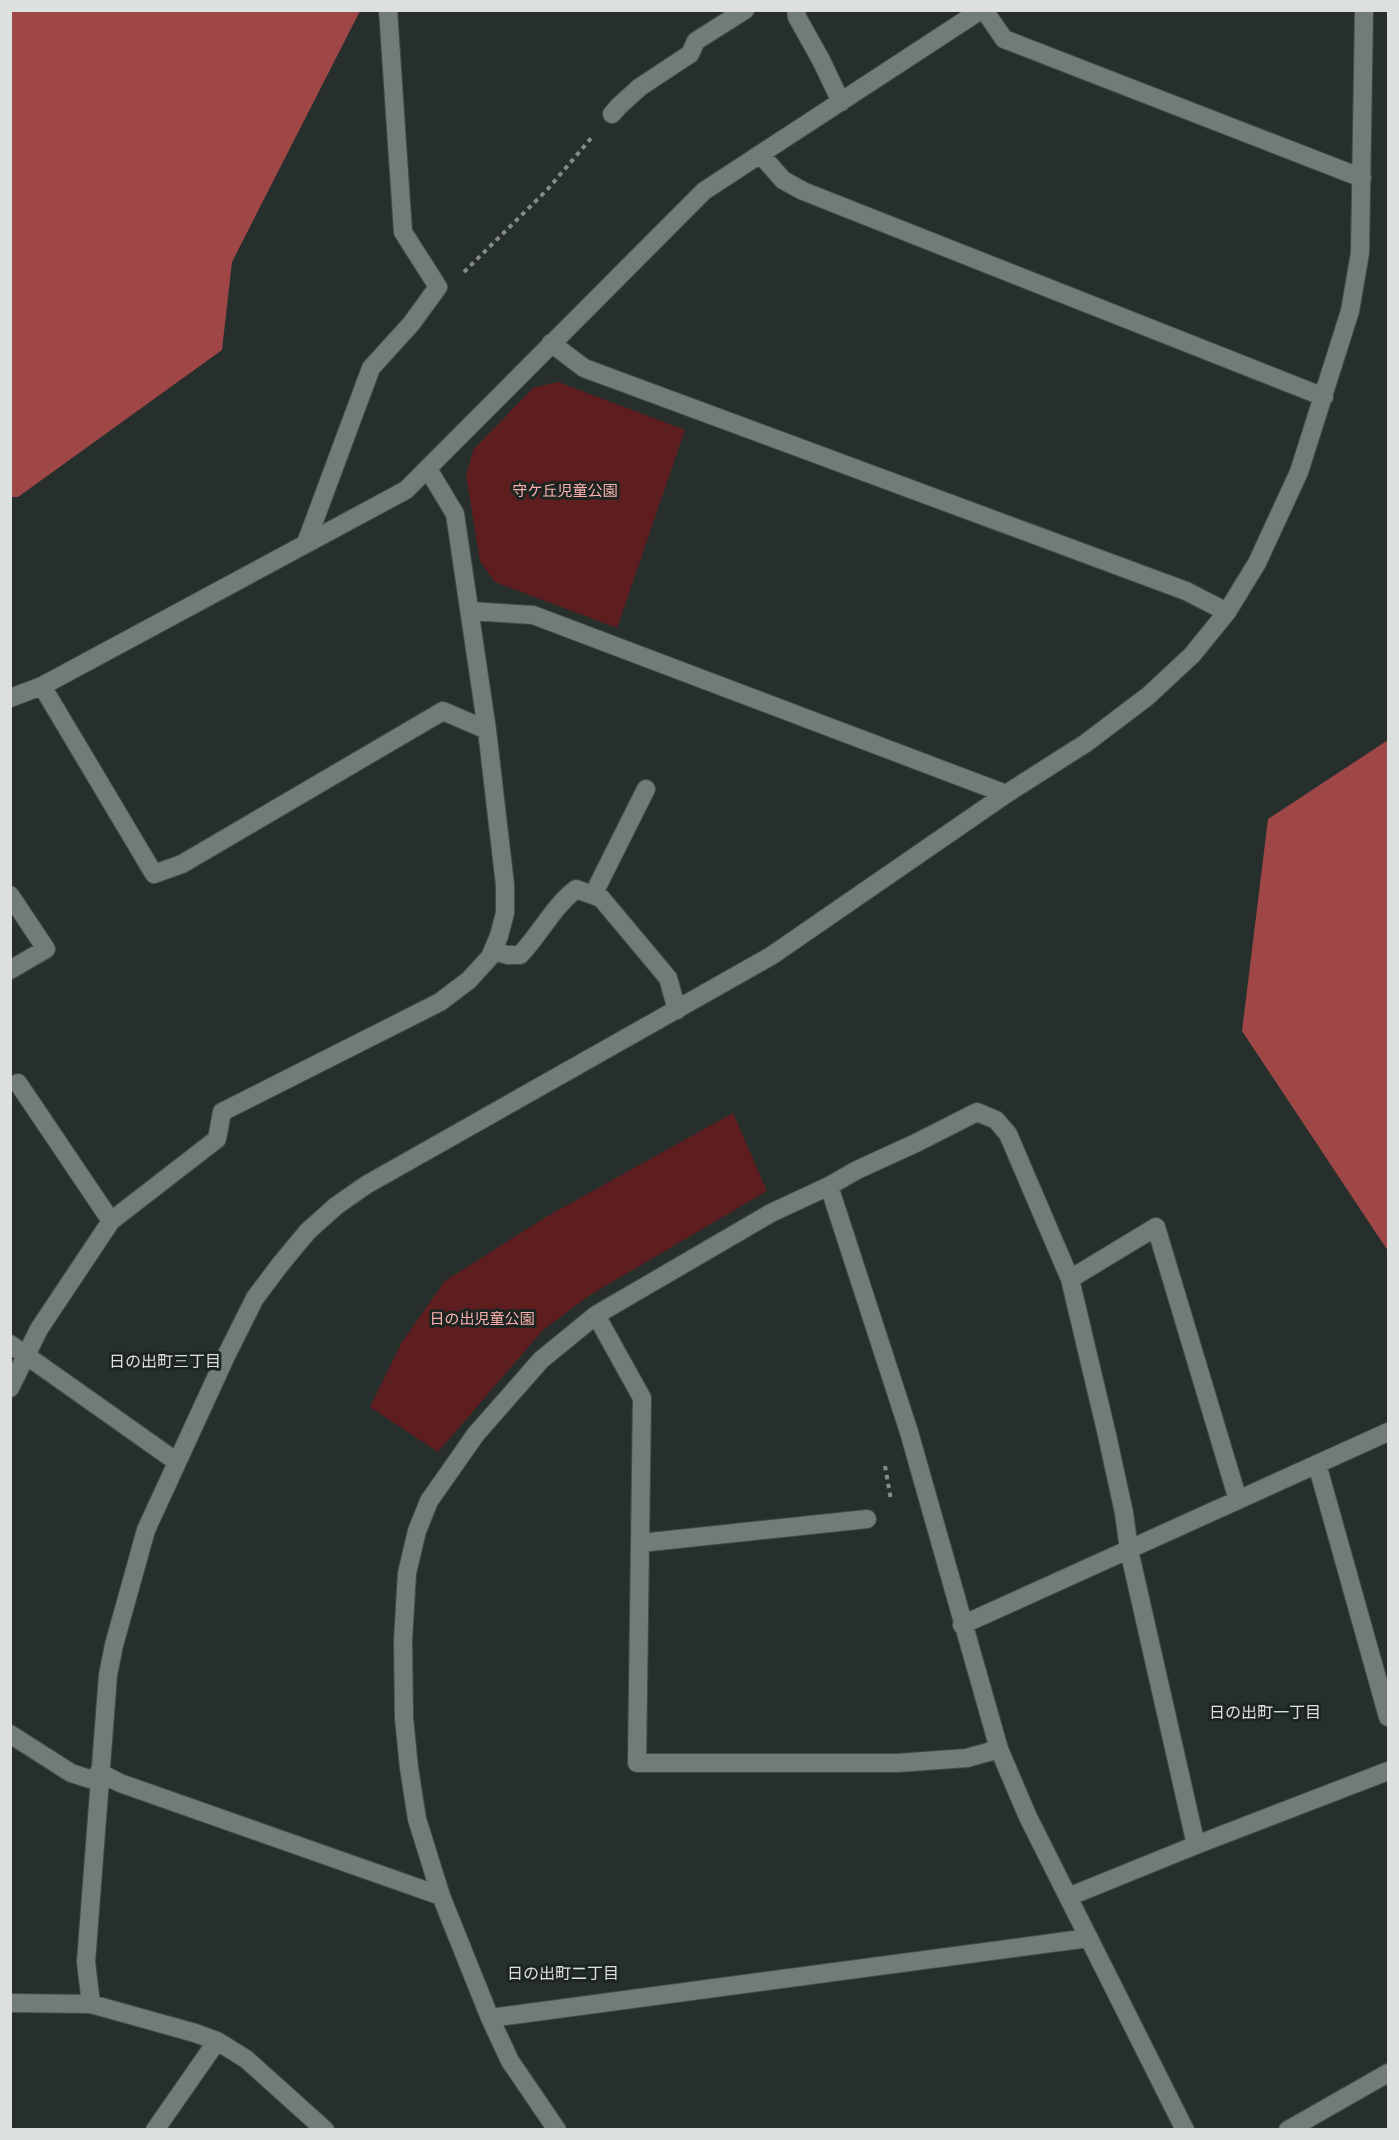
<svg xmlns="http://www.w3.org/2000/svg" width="1399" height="2140" font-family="'Archivo Narrow','Noto Sans JP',sans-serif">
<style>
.green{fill:#5e1e20}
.forest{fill:#9f4647}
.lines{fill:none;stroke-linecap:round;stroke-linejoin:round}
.minor-casing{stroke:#444c49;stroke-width:20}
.path{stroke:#848b88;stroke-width:4;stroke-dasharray:4.5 4.5;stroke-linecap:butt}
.minor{stroke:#717c78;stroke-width:18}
.labels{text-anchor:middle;stroke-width:6;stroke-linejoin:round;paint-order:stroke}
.park-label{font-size:15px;fill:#fcb1ae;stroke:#1d2522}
.neighbourhood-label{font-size:16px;fill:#dce1df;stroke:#1d2522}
</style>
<rect width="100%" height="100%" fill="#262f2c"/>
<path class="green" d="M558,382L685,430L617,628L495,582L480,561L466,475L474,449L533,388Z
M733,1113L767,1191L590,1295L543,1330L438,1452L370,1407L402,1342L445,1281L546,1217Z"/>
<path class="forest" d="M11,10L360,11L232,262L222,350L18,497H10Z
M1388,740V1251L1242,1031L1268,819Z"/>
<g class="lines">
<defs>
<path id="minor" d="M796,10L797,17L821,60L841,102
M984,10L1004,39L1362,178
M612,114L619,106L640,87L690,54L696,41L745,10
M760,154L783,180L803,191L1324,397
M551,343L584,368L1186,591L1227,612
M306,543L371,368L411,324L438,287L403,232L388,10
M470,611L533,615L1006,794
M42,686L154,874L182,864L443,711L487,730
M10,698L42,686L406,490L704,191L981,10
M10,895L46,949L10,970
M593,895L646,789
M493,951L508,955H520C540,934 553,907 576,889L601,898L668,978L677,1010
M18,1083L111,1221
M829,1186L909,1432L999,1749L1028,1817L1185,2130
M1070,1279L1156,1227L1238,1500
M596,1315L642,1398L637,1763H897L967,1758L999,1749
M10,1344L177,1462
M10,1388L39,1329L111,1221L217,1139L222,1112L440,1002L469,980L490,957L499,936L505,913V885L487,730L455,514L428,469
M1317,1464L1388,1717
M640,1543L867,1519
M962,1625L1388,1432
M10,1734L71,1773L99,1782
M99,1772L120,1783L441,1896
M1068,1897L1196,1845L1388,1771
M10,2003L91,2004L195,2033L217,2041L246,2059L325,2130
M91,2004L86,1962L108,1675L114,1645L146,1530L226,1356L255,1298L279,1266L308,1231L336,1206L366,1185L771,956L1006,794L1086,743L1148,696L1192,655L1227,612L1257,563L1299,472L1350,311L1360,253L1364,10
M490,2018L1089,1938
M155,2130L217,2041
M557,2130L510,2061L490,2018L441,1896L417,1819L409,1768L404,1718L403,1640L407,1573L417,1531L429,1501L476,1434L541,1360L596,1315L771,1213L829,1186L857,1170L916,1143L977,1112L996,1120L1008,1134L1070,1279L1107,1435L1124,1513L1129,1550L1196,1845
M1288,2130L1388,2073"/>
</defs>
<use href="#minor" class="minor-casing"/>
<path class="path" d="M464,272L547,190L593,136
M885,1466L891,1500"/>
<use href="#minor" class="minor"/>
</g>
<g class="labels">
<g class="park-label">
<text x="565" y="496">守ケ丘児童公園</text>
<text x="482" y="1324">日の出児童公園</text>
</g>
<g class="neighbourhood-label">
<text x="165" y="1367">日の出町三丁目</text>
<text x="1265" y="1718">日の出町一丁目</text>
<text x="563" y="1979">日の出町二丁目</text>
</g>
</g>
<rect width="1399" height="2140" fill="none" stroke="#dce1df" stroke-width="24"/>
</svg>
